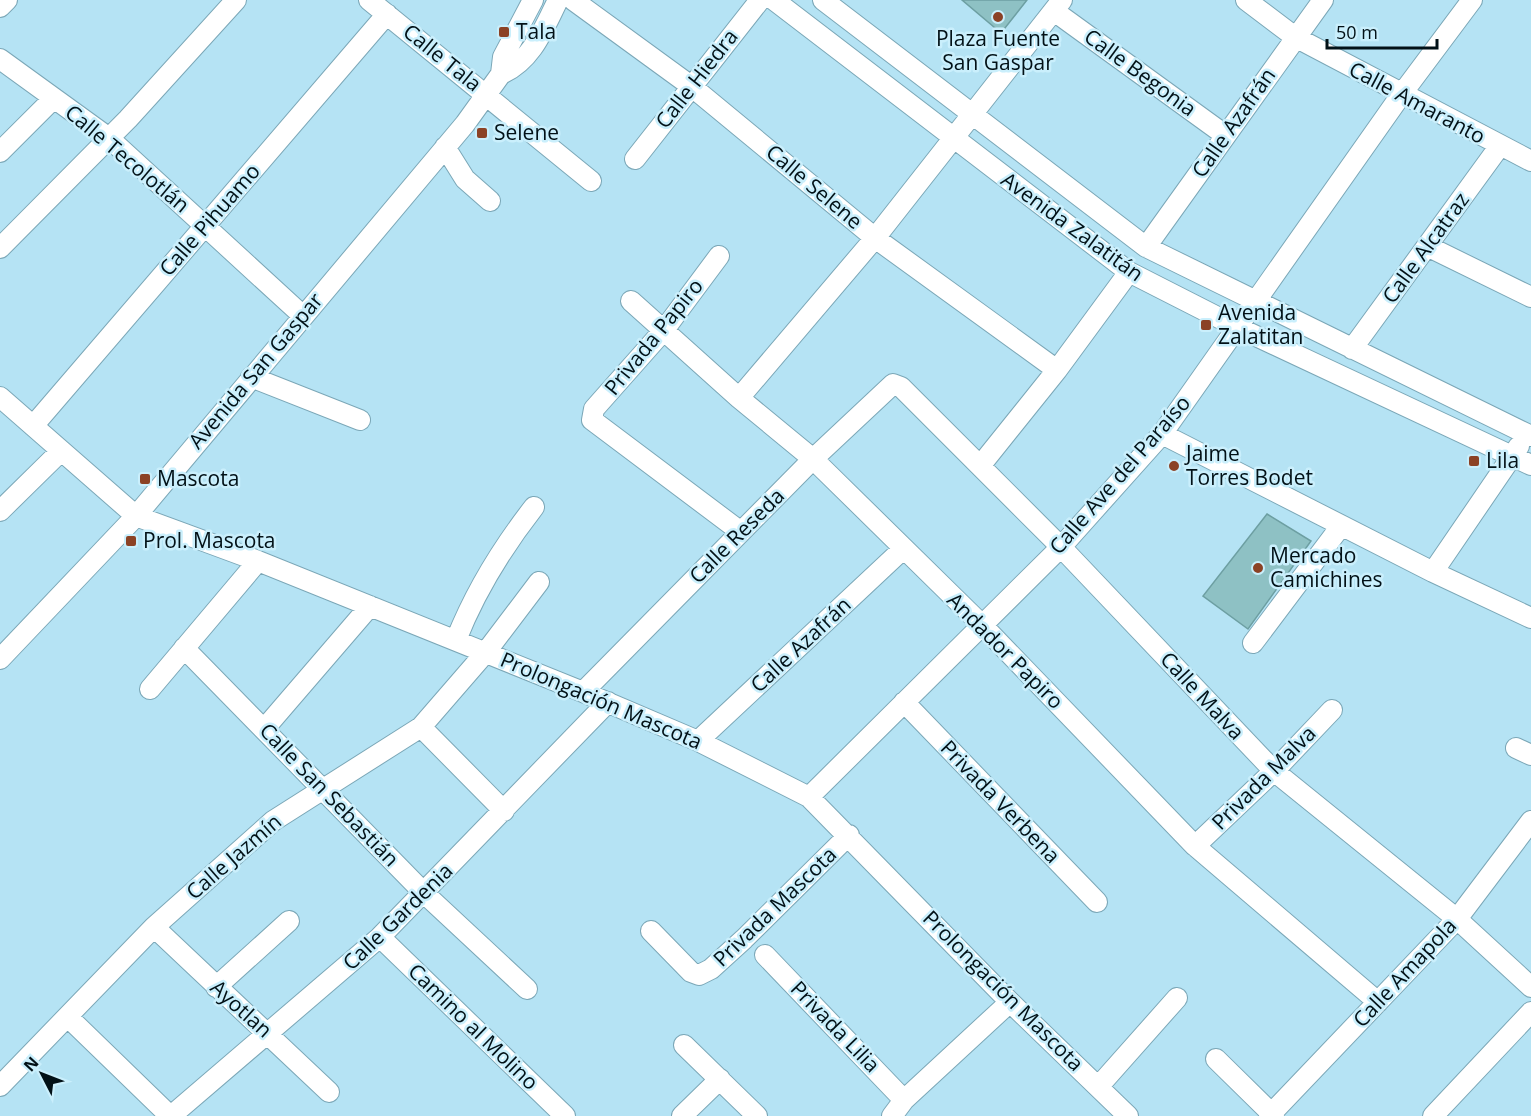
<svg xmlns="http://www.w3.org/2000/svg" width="1531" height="1116" font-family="'Open Sans',sans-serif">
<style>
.building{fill:#8ec1c4;stroke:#6d9fa2;stroke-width:1.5}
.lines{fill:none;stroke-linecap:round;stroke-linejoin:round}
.minor-casing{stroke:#7ba7b7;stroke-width:22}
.minor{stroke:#fff;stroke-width:20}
.poi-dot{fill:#8b4225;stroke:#caeffc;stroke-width:2}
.labels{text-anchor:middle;stroke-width:5;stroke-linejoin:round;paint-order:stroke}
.poi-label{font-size:21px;fill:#021117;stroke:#caeffc;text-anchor:start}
.street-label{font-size:21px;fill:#021117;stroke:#caeffc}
</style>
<rect width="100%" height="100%" fill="#b5e3f4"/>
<path class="building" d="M962,0H1027L1001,33Z
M1267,514L1311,541L1248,629L1203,596Z"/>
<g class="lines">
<defs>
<path id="minor" d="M369,0L591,181
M573,0L691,86L875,238L1057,370
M774,0L1129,272L1239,328L1531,465
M823,0L1146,247L1531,436
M1246,0L1295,37L1531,161
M0,7L7,0
M1054,11L1225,135
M0,59L109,138L302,315
M501,74C532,61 544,28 558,0
M445,147L465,179L490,201
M0,152L54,98
M635,159L760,0
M1427,246L1531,297
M1146,247L1323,0
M0,248L128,119L236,0
M719,256L664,330L594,409L592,420L741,532
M631,301L739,398L813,459L982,625L1195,846L1378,1002
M1352,349L1499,147
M251,377L360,420
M0,397L136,516L258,561L583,692L698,741L809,797L1010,1002L1128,1116
M739,398L875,238L1062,0
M33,426L387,14
M1162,434L1433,572L1531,618
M980,466L1057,370L1129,272
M0,511L61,451
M1433,572L1519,446
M456,640C475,592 502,548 534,507
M1253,643L1341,526
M184,648L425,894L527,989
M0,659L136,516L465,124L501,74L503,57L533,0
M150,689L258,561
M583,692L813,459L893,384L901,387L1061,547L1274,771L1457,919L1531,987
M904,702L1097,902
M421,727L504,811
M265,728L370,606
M698,741L903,549
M1516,748L1531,755
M809,797L1061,547L1162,434L1401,95L1472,0
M1195,846L1274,771L1332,710
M154,927L329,1092
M651,931L691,972L699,975L711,969L744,939L849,835
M380,937L565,1116
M765,955L904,1100
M216,987L289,921
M68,1017L170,1116
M684,1045L757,1116
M1216,1059L1274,1116
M0,1086L154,927L273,821L421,727L486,652L539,582
M1098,1087L1177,998
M171,1116L380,937L608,702
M682,1116L720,1079
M892,1116L904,1100L1010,1002
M1269,1116L1457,919L1531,821
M1433,1116L1531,1012"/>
</defs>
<use href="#minor" class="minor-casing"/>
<use href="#minor" class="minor"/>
</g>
<g class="poi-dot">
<circle cx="998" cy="17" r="6"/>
<rect x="498" y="26" width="12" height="12" rx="3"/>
<rect x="476" y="127" width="12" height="12" rx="3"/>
<rect x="1200" y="319" width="12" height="12" rx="3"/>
<rect x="1468" y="455" width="12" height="12" rx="3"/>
<circle cx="1174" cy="466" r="6"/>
<rect x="139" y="473" width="12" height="12" rx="3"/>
<rect x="125" y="535" width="12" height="12" rx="3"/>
<circle cx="1258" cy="568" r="6"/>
</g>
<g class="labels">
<g class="poi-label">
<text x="516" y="39">Tala</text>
<text x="998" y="46" text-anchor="middle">Plaza Fuente<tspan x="998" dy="24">San Gaspar</tspan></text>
<text x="494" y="140">Selene</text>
<text x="1218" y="320">Avenida<tspan x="1218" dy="24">Zalatitan</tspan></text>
<text x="1186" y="461">Jaime<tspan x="1186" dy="24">Torres Bodet</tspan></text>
<text x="1486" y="468">Lila</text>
<text x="157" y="486">Mascota</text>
<text x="143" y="548">Prol. Mascota</text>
<text x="1270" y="563">Mercado<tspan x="1270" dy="24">Camichines</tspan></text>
</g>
<g class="street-label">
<text transform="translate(442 58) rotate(39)" y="7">Calle Tala</text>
<text transform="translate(1140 73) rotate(36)" y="7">Calle Begonia</text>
<text transform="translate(697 79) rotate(-52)" y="7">Calle Hiedra</text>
<text transform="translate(1417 103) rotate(28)" y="7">Calle Amaranto</text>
<text transform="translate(1234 123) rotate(-55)" y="7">Calle Azafrán</text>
<text transform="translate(127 159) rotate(40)" y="7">Calle Tecolotlán</text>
<text transform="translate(814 187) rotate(40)" y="7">Calle Selene</text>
<text transform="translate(210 220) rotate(-49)" y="7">Calle Pihuamo</text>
<text transform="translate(1072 227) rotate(36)" y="7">Avenida Zalatitán</text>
<text transform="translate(1426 248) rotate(-54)" y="7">Calle Alcatraz</text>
<text transform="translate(654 337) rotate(-51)" y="7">Privada Papiro</text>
<text transform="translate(256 371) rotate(-50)" y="7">Avenida San Gaspar</text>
<text transform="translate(1120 475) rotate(-49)" y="7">Calle Ave del Paraíso</text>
<text transform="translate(737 536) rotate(-45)" y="7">Calle Reseda</text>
<text transform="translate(801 645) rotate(-43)" y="7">Calle Azafrán</text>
<text transform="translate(1005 651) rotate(45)" y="7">Andador Papiro</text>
<text transform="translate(1202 696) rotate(47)" y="7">Calle Malva</text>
<text transform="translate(601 701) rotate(23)" y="7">Prolongación Mascota</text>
<text transform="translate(1264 778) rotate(-45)" y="7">Privada Malva</text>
<text transform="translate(329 795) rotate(46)" y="7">Calle San Sebastián</text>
<text transform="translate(1000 802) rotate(46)" y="7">Privada Verbena</text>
<text transform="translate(234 857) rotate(-41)" y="7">Calle Jazmín</text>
<text transform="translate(775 907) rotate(-44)" y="7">Privada Mascota</text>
<text transform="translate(398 917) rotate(-44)" y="7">Calle Gardenia</text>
<text transform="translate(1405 973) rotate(-47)" y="7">Calle Amapola</text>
<text transform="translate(1003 991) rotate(45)" y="7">Prolongación Mascota</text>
<text transform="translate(241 1009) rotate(42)" y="7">Ayotlan</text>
<text transform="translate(473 1027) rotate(44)" y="7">Camino al Molino</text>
<text transform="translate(835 1027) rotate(46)" y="7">Privada Lilia</text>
</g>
</g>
<g transform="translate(42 1074) rotate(312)" stroke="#caeffc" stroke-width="4.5" paint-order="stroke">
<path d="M0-4.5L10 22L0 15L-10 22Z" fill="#021117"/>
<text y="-9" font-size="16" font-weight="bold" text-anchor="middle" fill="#021117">N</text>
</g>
<path d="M1327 39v9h110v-9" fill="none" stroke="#021117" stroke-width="3"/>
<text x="1336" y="39" font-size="18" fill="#021117" stroke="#caeffc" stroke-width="4.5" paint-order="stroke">50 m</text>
</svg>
